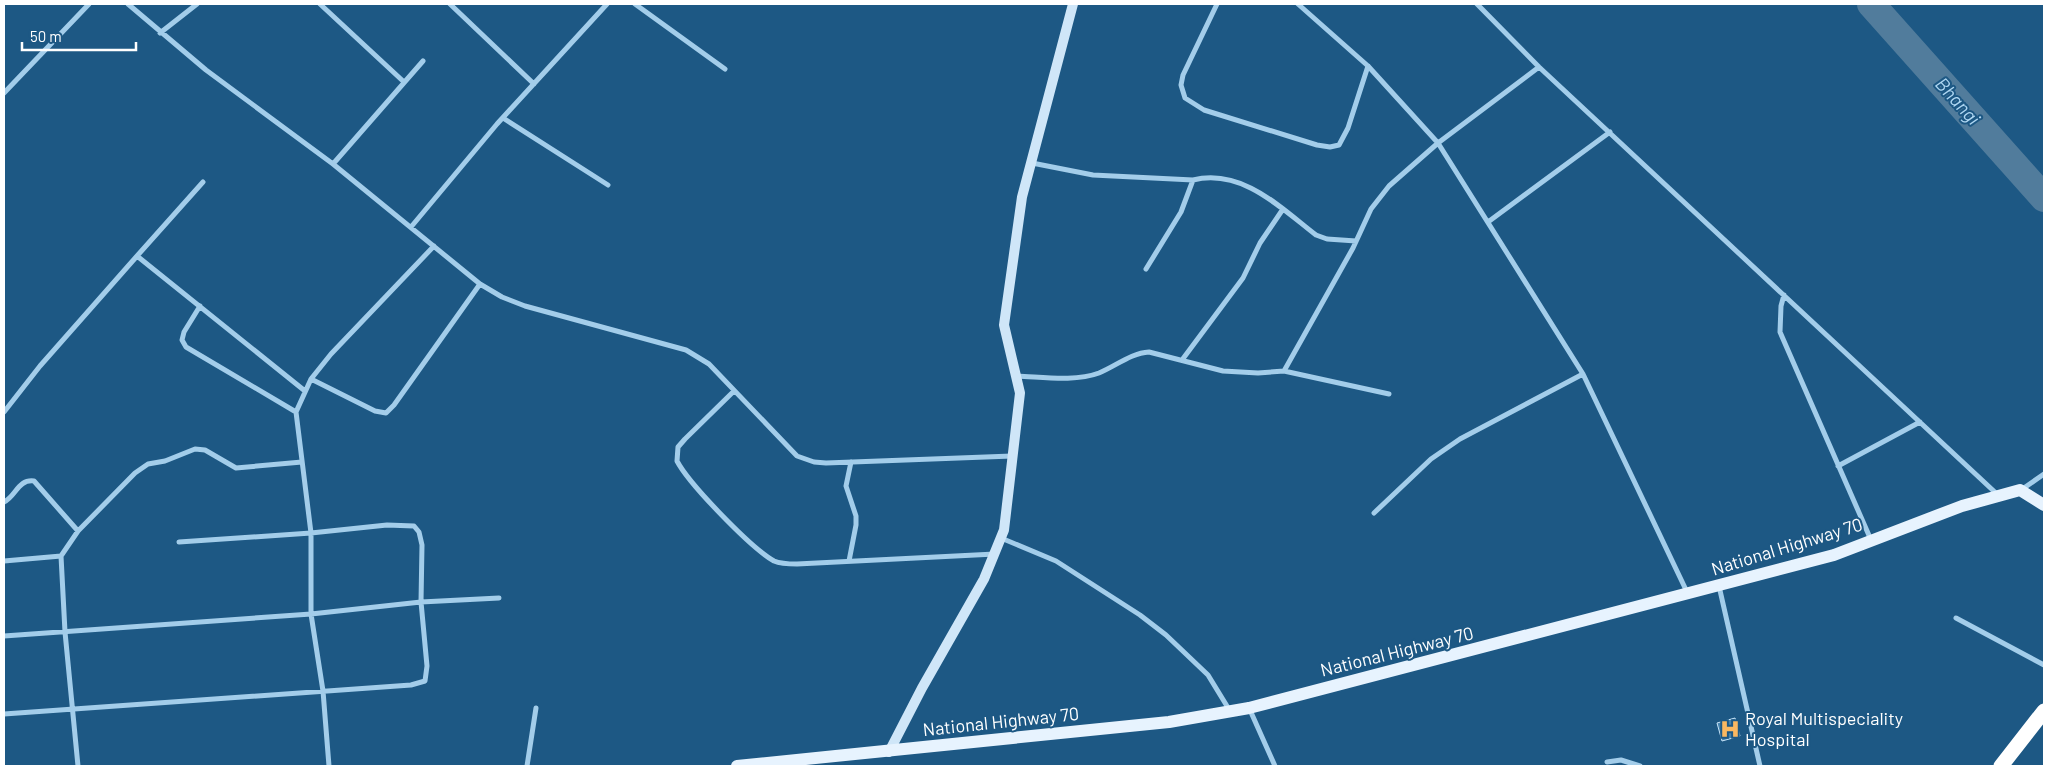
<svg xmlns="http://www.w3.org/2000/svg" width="2048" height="770" font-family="Barlow,sans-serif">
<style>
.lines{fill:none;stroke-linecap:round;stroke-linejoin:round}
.river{stroke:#517c9c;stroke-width:28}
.building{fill:#4582ad;stroke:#c8e4f8}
.street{stroke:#a3cdea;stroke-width:5}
.secondary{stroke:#cfe6f8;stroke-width:10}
.primary{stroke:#e7f3fe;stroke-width:12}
.highway{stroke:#fff;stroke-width:15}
.labels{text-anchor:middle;stroke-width:4;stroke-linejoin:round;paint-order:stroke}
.street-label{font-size:18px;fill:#fff;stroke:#1d5884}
.poi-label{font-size:18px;fill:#fff;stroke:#1d5884;text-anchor:start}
.water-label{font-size:19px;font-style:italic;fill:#afd7f2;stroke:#1d5884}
</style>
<rect width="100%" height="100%" fill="#1d5884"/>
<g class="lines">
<path class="river" d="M1871,4L2044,198"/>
</g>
<path class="building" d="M1735,718L1740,736L1722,741L1717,723Z"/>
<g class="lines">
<path class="street" d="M128,4L206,70L333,164L480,284L502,297L525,306L686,350L709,364L797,456L814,462L826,463L1012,456
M320,4L404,82
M450,4L534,84
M635,4L725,69
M1217,4L1183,75L1181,85L1185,98L1204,110L1317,145L1330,147L1339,145L1348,128L1368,66
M1298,4L1368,66L1438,143L1583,374L1687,592
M1477,4L1539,67L1998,495
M160,33L197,4
M4,93L89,4
M503,118L608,185
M1032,163L1093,175L1193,180L1181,212L1146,269
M333,164L423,61
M1193,180C1242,168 1281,208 1316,235L1327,239L1356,241
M1488,222L1610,132
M411,227L497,124L607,4
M137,256L203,182
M1784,295L1781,306L1780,332L1871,540
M200,306L184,332L182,340L186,347L296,412L311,379L331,354L434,246
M1182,360L1243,278L1260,243L1283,209
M1284,371L1353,248L1371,209L1389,186L1438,143L1539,67
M1017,376C1043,377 1075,382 1099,373C1116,366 1131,353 1149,352L1223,371L1258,373L1284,371L1389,394
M311,379L375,411L386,413L394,405L480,284
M734,391L685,439L678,447L677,461C689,484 751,548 774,561C781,564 789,564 797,564L995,554
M4,412L40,366L137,256L305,391
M296,412L311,533V614L323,691L329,766
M1838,466L1920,422
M2021,490L2044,474
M4,502C16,496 18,479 34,481L78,531
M1374,513L1431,459L1460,439L1583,374
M1001,538L1056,561L1140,615L1166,635L1208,675L1230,711
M4,561L61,556
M849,561L856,525V516L846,486L851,462
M1719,586L1760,766
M1956,618L2044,665
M4,636L311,614L421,602L499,598
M1250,710L1275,766
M4,714L411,685L425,681L427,666L421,602L422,545L419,532L414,526L387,525L311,533L179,542
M1607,762L1621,760L1640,766
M78,766L65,632L61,556L78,531L135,473L148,464L165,461L195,449L205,450L236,468L302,462
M527,766L536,708"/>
<path class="secondary" d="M889,752L922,688L984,579L1004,530L1020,393L1004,325L1022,197L1073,4"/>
<path class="primary" d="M737,766L1169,722L1249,708L1834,555L1962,506L2020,490L2044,505"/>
<path class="highway" d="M2001,766L2044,711"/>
</g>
<defs>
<symbol id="hospital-bare" viewBox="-9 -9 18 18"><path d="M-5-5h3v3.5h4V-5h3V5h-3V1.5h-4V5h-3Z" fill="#fab861" stroke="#1d5884" stroke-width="2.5" paint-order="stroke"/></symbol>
</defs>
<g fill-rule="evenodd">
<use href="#hospital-bare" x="1716" y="715" width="28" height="28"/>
</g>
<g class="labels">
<g class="street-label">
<text transform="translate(1787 547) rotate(-17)" y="6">National Highway 70</text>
<text transform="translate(1397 652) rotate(-14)" y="6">National Highway 70</text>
<text transform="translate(1001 722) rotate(-6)" y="6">National Highway 70</text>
</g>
<g class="poi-label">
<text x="1745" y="725">Royal Multispeciality<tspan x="1745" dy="21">Hospital</tspan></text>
</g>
<g class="water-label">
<text transform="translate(1958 101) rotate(48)" y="7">Bhangi</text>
</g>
</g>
<rect width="2048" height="770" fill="none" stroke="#ffffff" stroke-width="10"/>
<path d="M22 42v8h114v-8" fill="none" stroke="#ffffff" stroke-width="2.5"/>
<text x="30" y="42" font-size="15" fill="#ffffff" stroke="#1d5884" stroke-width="4" paint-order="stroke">50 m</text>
</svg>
